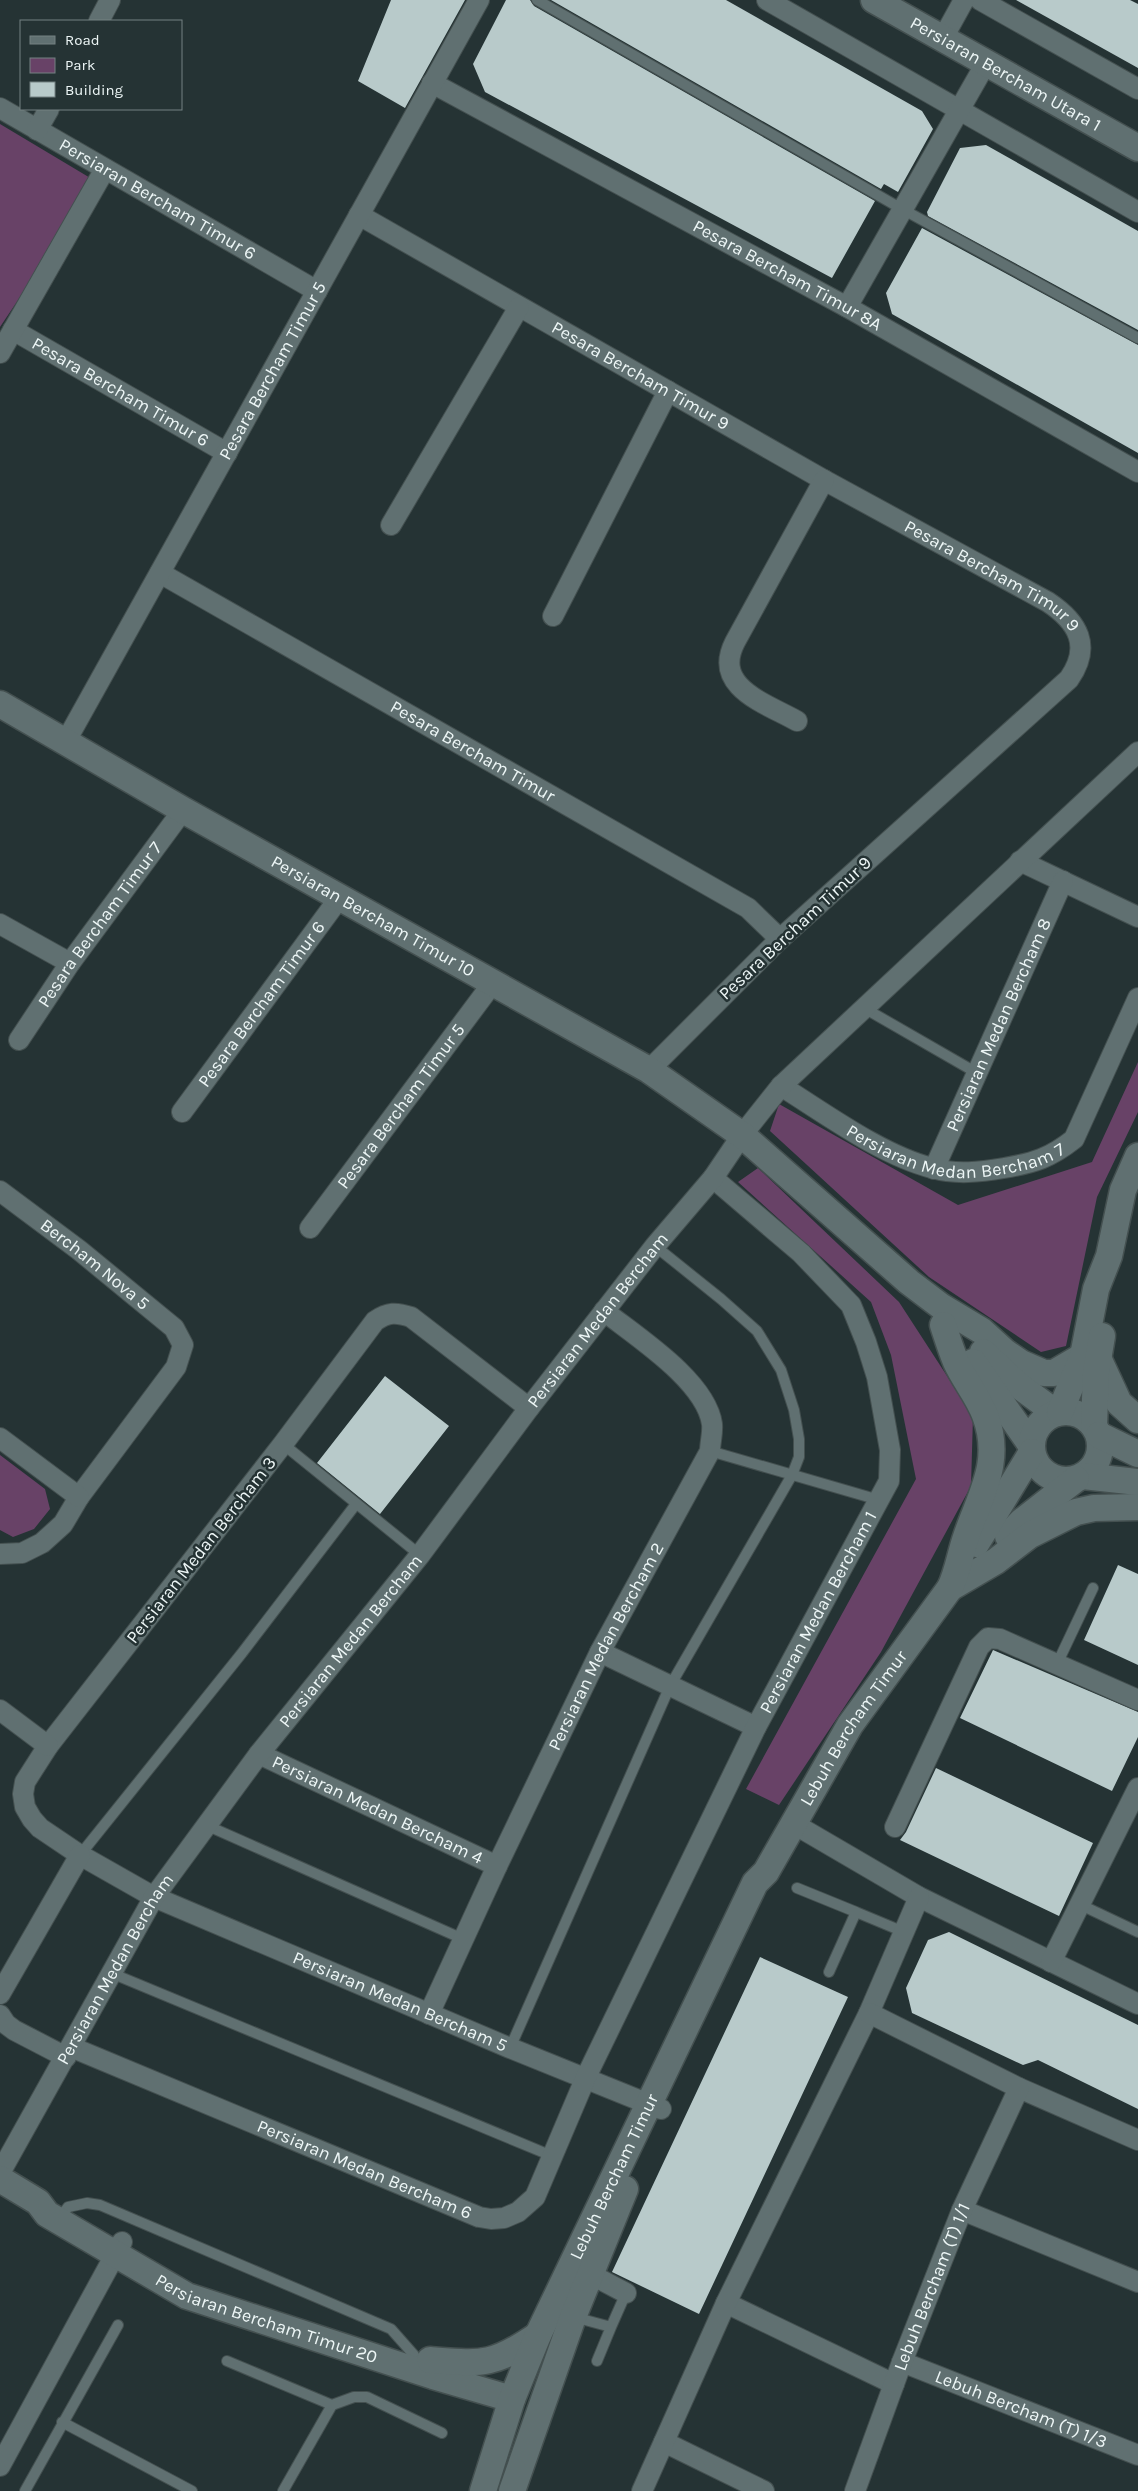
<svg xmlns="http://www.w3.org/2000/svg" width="1138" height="2491" font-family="Karla,sans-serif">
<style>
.green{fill:#684267}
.building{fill:#b8caca}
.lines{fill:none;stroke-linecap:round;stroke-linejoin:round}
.service-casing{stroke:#445050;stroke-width:12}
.minor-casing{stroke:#445050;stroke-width:22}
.tertiary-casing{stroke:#445050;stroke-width:29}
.service{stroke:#607071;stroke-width:10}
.minor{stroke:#607071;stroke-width:20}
.tertiary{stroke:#607071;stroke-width:26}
.labels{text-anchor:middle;stroke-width:5;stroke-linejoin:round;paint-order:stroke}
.street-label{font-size:18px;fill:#edf6f6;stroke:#253334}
</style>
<rect width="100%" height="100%" fill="#253334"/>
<path class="green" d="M0,124L97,182L0,327Z
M1138,1062V1112L1097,1197L1066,1346L1041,1352L929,1277L770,1131L779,1104L958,1205L1092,1162Z
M758,1168L899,1302L973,1416L971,1486L881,1652L779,1805L746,1789L916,1479L891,1355L871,1302L738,1182Z
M0,1455L45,1489L50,1509L34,1529L13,1537L0,1530Z"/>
<path class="building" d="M391,0H465L405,108L358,81Z
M506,0H530L534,6L875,201L832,278L485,92L473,64Z
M551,0H726L922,111L933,129L898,192L884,184L881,189Z
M1016,0H1130L1138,4V68Z
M986,145L1138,231V330L928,216L927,212L960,148Z
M922,228L1138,345V453L892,314L886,293Z
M385,1376L449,1426L380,1514L317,1463Z
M1118,1565L1138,1574V1665L1084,1640Z
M993,1650L1138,1712V1737L1112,1791L960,1718Z
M936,1768L1093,1843L1059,1916L900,1840L906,1832Z
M949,1932L1138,2025V2109L1038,2060L1023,2065L912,2013L906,1988L928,1940Z
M760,1957L848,1997L699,2314L612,2272Z"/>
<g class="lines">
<defs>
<path id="service" d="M537,0L902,209L1138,338
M864,1008L977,1073
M283,1444L420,1555
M710,1451L879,1500
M1057,1664L1093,1588
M208,1826L463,1939
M80,1855L242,1653L356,1504
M797,1888L856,1912
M1081,1905L1138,1932
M829,1972L856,1912L904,1932
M111,1973L552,2156
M510,2048L670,1686L792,1475L799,1457V1439L794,1410L781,1370L757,1331L721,1299L655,1246
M58,2221L68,2207L87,2203L100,2205L391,2329L414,2355
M574,2317L611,2327L597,2361
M611,2327L626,2293
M227,2361L332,2405
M62,2422L192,2491
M25,2491L118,2325
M283,2491L332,2405L354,2397H367L442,2433"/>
<g id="minor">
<path d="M767,0L1138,212"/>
<path d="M980,0L1138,89"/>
<path d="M99,21L110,0"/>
<path d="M943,38L964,0"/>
<path id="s1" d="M432,83L847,307L1138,472"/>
<path id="s2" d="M0,108L317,291"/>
<path d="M37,130L49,109"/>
<path id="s3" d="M359,215L824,480L1048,602C1078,622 1092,646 1069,679L780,939L649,1070"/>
<path d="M847,307L986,63"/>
<path id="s4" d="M13,330L227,453"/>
<path d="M0,353L105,169"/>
<path d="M391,525L519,307"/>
<path id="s5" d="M160,573L748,908L780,939"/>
<path d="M553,616L668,391"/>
<path d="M797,721C765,703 712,687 735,642L824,480"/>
<path id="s6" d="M66,741L479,0"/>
<path d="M1020,861L1138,917"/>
<path d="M0,924L70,963"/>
<path id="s7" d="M19,1040L70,963L183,810"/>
<path id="s8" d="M781,1086C826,1114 881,1155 932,1168C956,1175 981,1172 1004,1168C1034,1163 1050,1158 1074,1139L1138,998"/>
<path id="s9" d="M182,1112L340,897"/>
<path id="s10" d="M934,1169L1063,881"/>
<path id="s11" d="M0,1191L79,1250L174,1328L183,1345L176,1367L79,1497L63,1524L42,1543L22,1553L0,1554"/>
<path id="s12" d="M310,1228L492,984"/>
<path id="s13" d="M529,1408L411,1317C396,1312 388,1312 375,1321L283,1444L48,1746L25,1782L23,1794L25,1807L32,1819L40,1828L80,1855L154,1897L510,2048L661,2109"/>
<path d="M0,1438L79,1497"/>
<path d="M600,1652L756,1727"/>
<path d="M0,1710L48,1746"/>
<path id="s14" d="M259,1754L497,1866"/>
<path d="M794,1824L919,1897L1138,2004"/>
<path d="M895,1827L979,1647L988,1638L1000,1639L1138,1700"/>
<path d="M1051,1962L1138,1788"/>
<path d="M0,1994L80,1855"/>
<path id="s15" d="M429,2014L497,1866L600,1652L710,1451C710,1443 713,1433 712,1424C706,1381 637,1337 604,1311"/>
<path d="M0,2015L6,2024L14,2030L66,2057"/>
<path id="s16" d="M71,2047L479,2217L491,2219L504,2218L518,2212L535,2197L586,2077L756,1727L889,1481L890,1450L877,1377L866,1342L851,1305L801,1253L713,1178"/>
<path d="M1019,2088L1138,2140"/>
<path id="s17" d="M0,2173L154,1897L259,1754L420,1555L529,1408L655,1246L713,1178L742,1135L781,1086L1138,752"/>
<path d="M962,2210L1138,2282"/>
<path d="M590,2274L626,2293"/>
<path d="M726,2303L894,2384"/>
<path id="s18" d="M902,2362L1138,2455"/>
<path d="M664,2442L764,2491"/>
<path d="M0,2466L122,2242"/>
<path d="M642,2491L726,2303L869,2013L919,1897"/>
<path id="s19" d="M855,2491L902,2362L962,2210L1019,2088L869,2013"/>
</g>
<g id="tertiary">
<path id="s20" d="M874,0L1138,148"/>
<path id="s21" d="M0,704L183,810L649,1070L742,1135L909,1282L942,1307L982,1331L1005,1352L1021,1363L1044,1373H1054L1083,1356"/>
<path d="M983,1352L1018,1385L1056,1413"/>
<path d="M973,1362L1031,1445"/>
<path d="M1100,1362L1119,1403L1138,1420"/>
<circle cx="1066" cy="1446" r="34"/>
<path d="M1060,1412L1083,1356L1096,1289L1109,1256L1123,1190L1138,1156"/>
<path d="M1094,1426L1096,1372L1102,1336"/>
<path d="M1099,1435L1138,1454"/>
<path d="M1083,1476L1138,1482"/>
<path d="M1008,1536L1021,1522L1076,1479"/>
<path d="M976,1544L1032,1452"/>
<path d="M950,1588L996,1561L1030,1535L1076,1512L1094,1508L1138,1507"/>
<path id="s22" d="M0,2179L38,2202L47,2214L187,2296L433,2376L512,2399"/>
<path d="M430,2360C483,2364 493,2366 538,2335"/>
<path id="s23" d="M483,2491L512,2399L538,2335L755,1883L766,1872L850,1725L950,1588C958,1571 960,1554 966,1537C980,1495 1003,1462 985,1415C978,1396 964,1380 956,1362C951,1350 947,1337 943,1325"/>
<path d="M512,2491L573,2317L625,2189"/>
</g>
</defs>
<use href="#service" class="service-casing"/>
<use href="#minor" class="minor-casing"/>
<use href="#tertiary" class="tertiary-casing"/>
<use href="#service" class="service"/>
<use href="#minor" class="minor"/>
<use href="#tertiary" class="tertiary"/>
</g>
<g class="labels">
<g class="street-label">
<text dy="6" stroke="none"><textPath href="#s20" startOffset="151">Persiaran Bercham Utara 1</textPath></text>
<text dy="6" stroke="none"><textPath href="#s2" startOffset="182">Persiaran Bercham Timur 6</textPath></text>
<text dy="6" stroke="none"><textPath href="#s1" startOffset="404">Pesara Bercham Timur 8A</textPath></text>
<text dy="6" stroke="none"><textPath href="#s6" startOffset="424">Pesara Bercham Timur 5</textPath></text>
<text dy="6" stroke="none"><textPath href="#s3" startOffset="324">Pesara Bercham Timur 9</textPath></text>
<text dy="6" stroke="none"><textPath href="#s4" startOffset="124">Pesara Bercham Timur 6</textPath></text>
<text dy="6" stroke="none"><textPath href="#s3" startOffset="729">Pesara Bercham Timur 9</textPath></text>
<text dy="6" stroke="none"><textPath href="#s5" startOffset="360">Pesara Bercham Timur</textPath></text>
<text dy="6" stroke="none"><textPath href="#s21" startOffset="429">Persiaran Bercham Timur 10</textPath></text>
<text dy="6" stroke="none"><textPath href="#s7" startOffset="141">Pesara Bercham Timur 7</textPath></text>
<text transform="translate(795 928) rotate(-43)" y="6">Pesara Bercham Timur 9</text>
<text dy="6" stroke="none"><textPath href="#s9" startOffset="134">Pesara Bercham Timur 6</textPath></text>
<text dy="6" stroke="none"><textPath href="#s10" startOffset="158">Persiaran Medan Bercham 8</textPath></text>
<text dy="6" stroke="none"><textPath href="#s12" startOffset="152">Pesara Bercham Timur 5</textPath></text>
<text dy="6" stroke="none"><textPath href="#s8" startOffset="194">Persiaran Medan Bercham 7</textPath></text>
<text dy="6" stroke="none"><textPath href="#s11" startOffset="120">Bercham Nova 5</textPath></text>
<text dy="6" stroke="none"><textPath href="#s17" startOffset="1044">Persiaran Medan Bercham</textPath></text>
<text transform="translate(201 1550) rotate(-52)" y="6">Persiaran Medan Bercham 3</text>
<text dy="6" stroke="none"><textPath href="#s16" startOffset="1155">Persiaran Medan Bercham 1</textPath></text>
<text dy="6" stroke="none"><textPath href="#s17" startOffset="639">Persiaran Medan Bercham</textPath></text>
<text dy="6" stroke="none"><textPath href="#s15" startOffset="408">Persiaran Medan Bercham 2</textPath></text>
<text dy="6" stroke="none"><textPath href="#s23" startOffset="851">Lebuh Bercham Timur</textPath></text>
<text dy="6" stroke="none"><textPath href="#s14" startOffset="131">Persiaran Medan Bercham 4</textPath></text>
<text dy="6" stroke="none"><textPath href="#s17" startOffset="234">Persiaran Medan Bercham</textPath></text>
<text dy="6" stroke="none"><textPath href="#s13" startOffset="1218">Persiaran Medan Bercham 5</textPath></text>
<text dy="6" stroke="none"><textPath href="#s16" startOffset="318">Persiaran Medan Bercham 6</textPath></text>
<text dy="6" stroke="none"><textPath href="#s23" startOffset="341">Lebuh Bercham Timur</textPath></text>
<text dy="6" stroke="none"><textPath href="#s19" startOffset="218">Lebuh Bercham (T) 1/1</textPath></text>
<text dy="6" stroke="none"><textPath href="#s22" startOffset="304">Persiaran Bercham Timur 20</textPath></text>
<text dy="6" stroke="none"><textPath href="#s18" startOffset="128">Lebuh Bercham (T) 1/3</textPath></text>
</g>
</g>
<rect x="20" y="20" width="162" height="90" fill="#253334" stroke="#758182"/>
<rect x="30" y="36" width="25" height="8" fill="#607071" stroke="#758182"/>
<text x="65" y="45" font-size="15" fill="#edf6f6">Road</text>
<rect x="30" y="58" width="25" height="15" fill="#684267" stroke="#758182"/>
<text x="65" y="70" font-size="15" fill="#edf6f6">Park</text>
<rect x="30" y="82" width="25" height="15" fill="#b8caca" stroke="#758182"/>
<text x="65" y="95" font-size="15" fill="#edf6f6">Building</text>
</svg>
